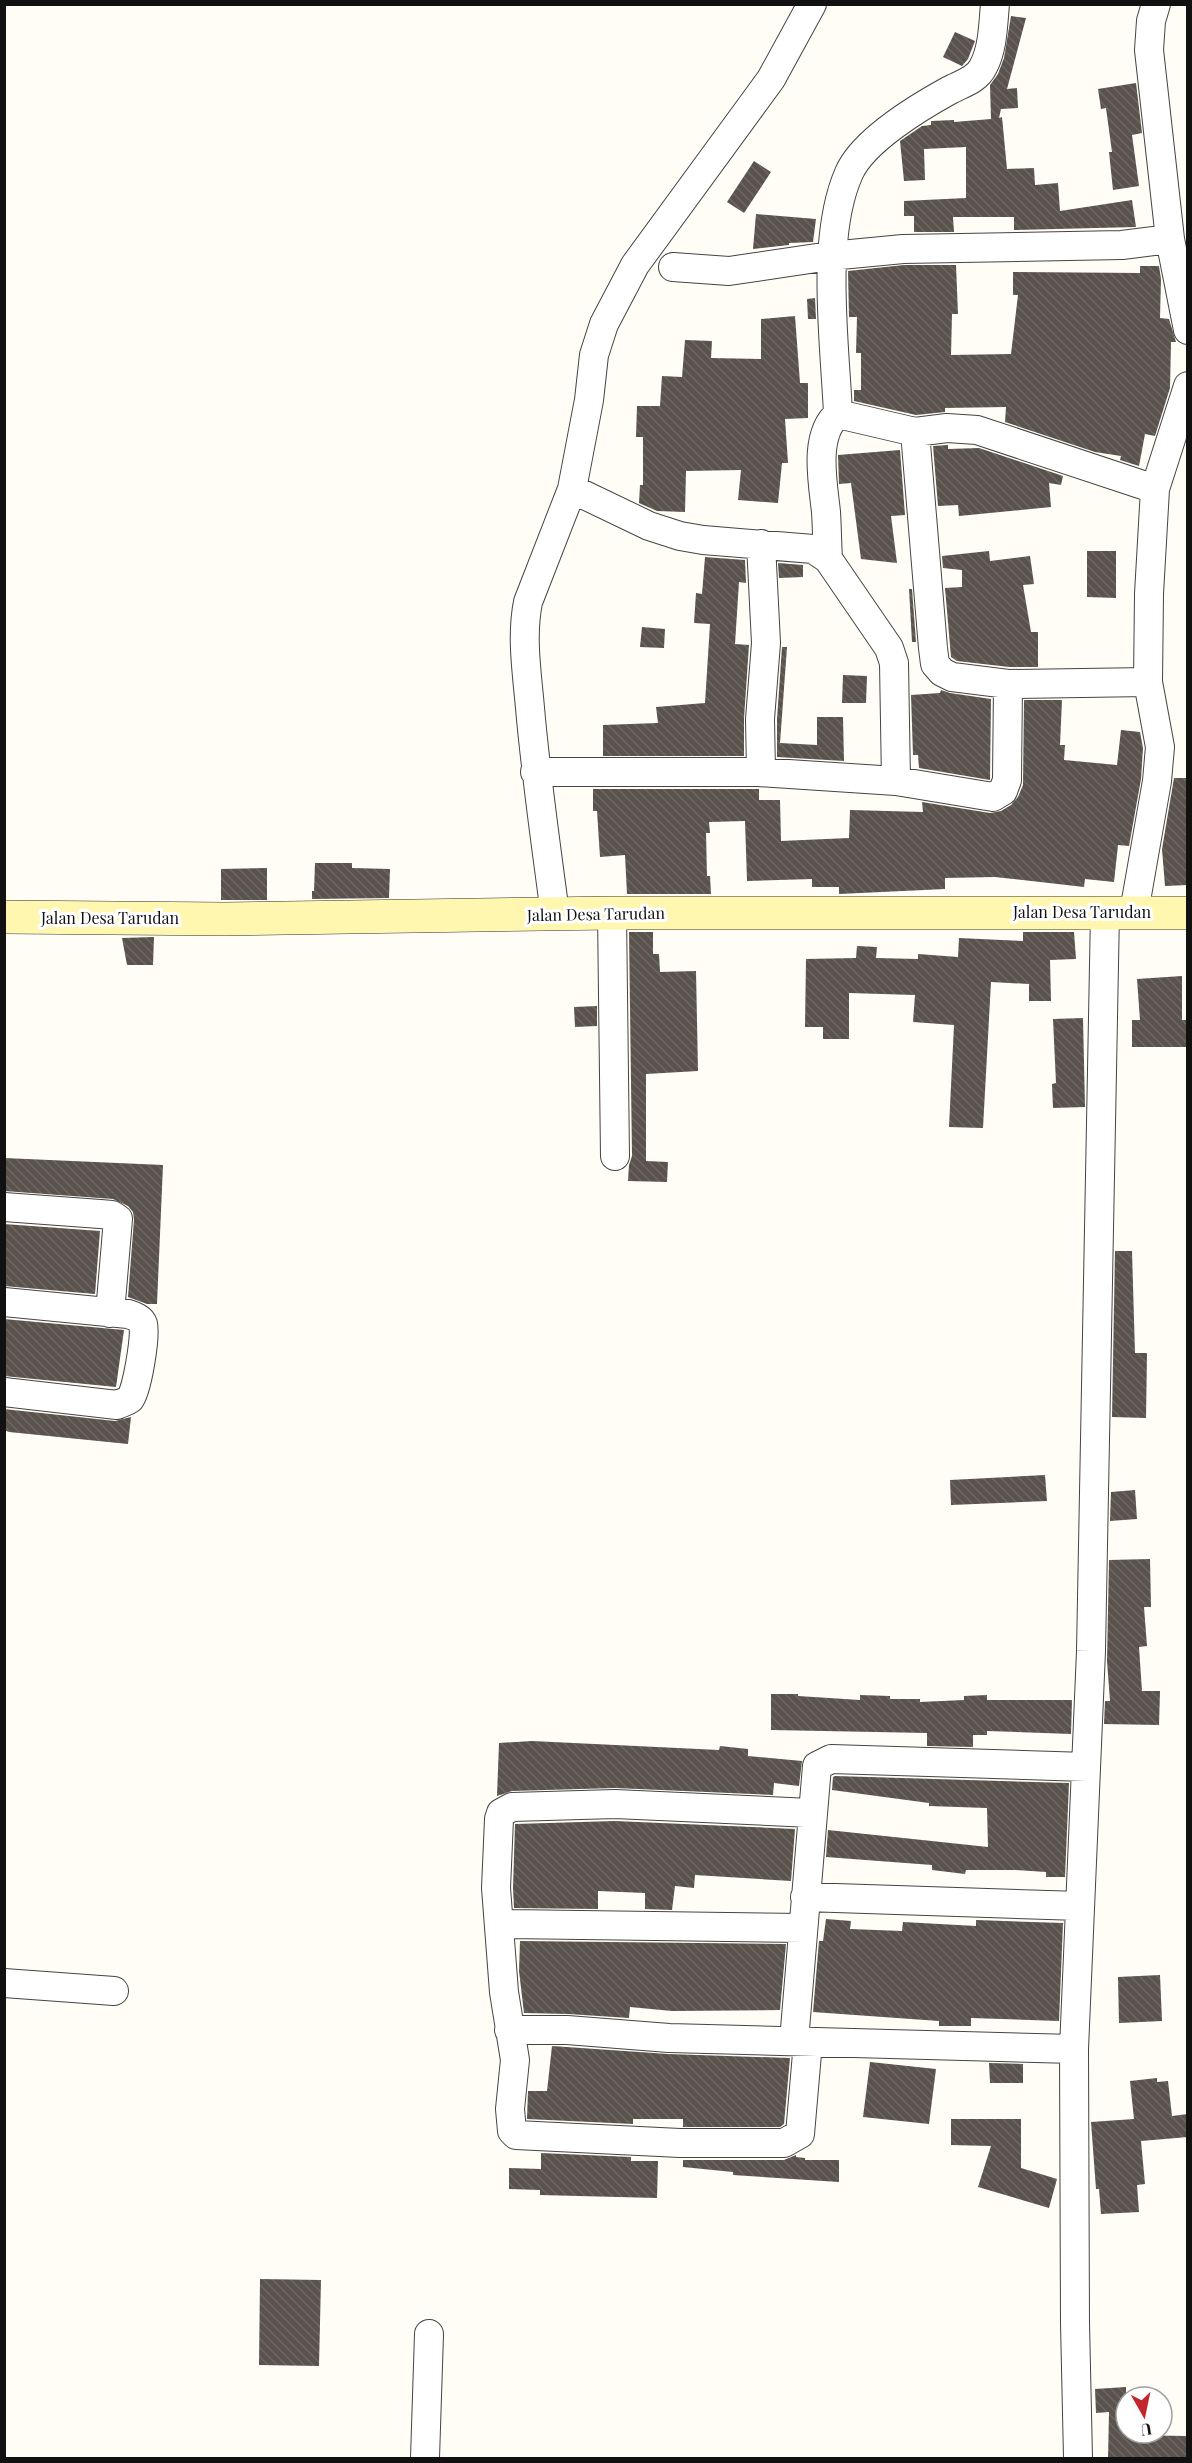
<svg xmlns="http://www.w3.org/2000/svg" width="1192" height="2463" font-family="'Playfair Display',serif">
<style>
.building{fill:url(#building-back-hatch)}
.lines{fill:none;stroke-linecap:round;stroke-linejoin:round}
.street-casing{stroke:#444;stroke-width:30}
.secondary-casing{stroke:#333;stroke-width:34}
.street{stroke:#fff;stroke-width:28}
.secondary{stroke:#fff6b0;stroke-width:33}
.labels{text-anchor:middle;stroke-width:6;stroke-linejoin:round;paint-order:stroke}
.street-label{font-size:16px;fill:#111;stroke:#fff}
</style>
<defs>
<pattern id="building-back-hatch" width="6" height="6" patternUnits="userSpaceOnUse" patternTransform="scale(1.5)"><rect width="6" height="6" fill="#5a524d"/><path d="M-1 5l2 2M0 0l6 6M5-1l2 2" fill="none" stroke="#6d6662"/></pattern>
</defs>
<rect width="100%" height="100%" fill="#fffdf5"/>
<path class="building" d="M1011,16L1026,18L1007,89L1017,88L1018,108L1001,109L999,118L1002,117L1007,169L1034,168L1035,185L1058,183L1060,211L1132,200L1136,227L1014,230V217H953L954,232H914V216H904V201L966,198V147L924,149L925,180L904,181L900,141L922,126L931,125V121L954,120V122L991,119L990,85L998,74L1004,58Z
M955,32L975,41L968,59L962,66L943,57Z
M1136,83L1142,133L1132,135L1139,186L1113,190L1109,152H1112L1106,108L1101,109L1098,89Z
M754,161L771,172L744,213L727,202Z
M756,214L816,219L813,242L789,243V245L753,249Z
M904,265H956L958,314H952L951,355L1011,354L1018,295H1013V272L1140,273V266H1159L1161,279L1160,318L1169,319L1176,342H1171L1170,388L1155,436L1145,434L1139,466L1120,460L1121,456L1095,452L1005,422L1006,407L945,408V412L916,415L854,401V390H861V353H856L857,317H849L848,271Z
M815,298L816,319H808L807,299Z
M795,316L800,383H808V418L785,419L788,463H782L778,503L738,500L741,470L686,471L685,512L657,511L639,503L640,485H643V437H636L637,406H660L662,376L682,377L685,340L712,341L711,358L761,359V319Z
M948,445V449L979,448L1063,476L1061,485L1049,483L1051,507L959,516L958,505L938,506L933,446Z
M900,450L905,515L891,516L897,563L861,559L851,483L839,484L838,455Z
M989,551L990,561L1030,556L1034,584L1023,585L1031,632H1038V667H1009L957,661L951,657L945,588L962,587V570L943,568L942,556Z
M1087,551H1116V598L1087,597Z
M705,557L745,560L746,583L739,582L735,644L749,645L744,718V756H603V725L658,723L656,707L705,703L710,624L694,623L696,593L702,594Z
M778,563L803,565V577L779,578Z
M909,589H912L916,642H912Z
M642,627L665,629L664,648L640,647Z
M782,647H787L780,743L817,745V717H843L844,761L777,757V719Z
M843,675L867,676L866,703H842Z
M941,690L950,693L991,699L990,780L919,768L918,755H913L911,695L940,693Z
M1024,700H1062L1060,745H1065L1064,760L1117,765L1121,730L1140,732L1143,748L1141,779L1129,846L1118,845L1114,882L1085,879L1084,887L995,877L945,878V889L839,894V887H812V879L747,881L745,821L709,822L710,833H706L707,876H710L711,894H627L625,855L600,857L597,811H593V789H759V800H780L781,841L849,838L850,810L923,812L922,802L990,813L1001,811L1011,805L1018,797L1023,785Z
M1174,778H1188V885L1165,886L1162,849Z
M315,863H352V868L390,869L389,898L312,899V891H314Z
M267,868V900H221V869Z
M629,932H653V954H659L660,972L696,971L698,1071L646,1074V1161L668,1162L667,1182L628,1181L629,1165L632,1156Z
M1023,932H1074L1076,959L1050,960L1051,1001H1029V984L991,982L983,1128L949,1127L954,1025L913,1022L915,995L849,993V1039H823V1027H805L806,959L856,958L857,946L877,947L876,958L918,959V954L958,957L959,938L1023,941Z
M154,937L153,965H127L122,938Z
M1182,976V1020H1188V1047H1132V1020H1140L1137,979Z
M597,1006V1026L575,1027L574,1007Z
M1083,1018L1085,1107L1053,1108L1052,1084L1056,1083L1053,1019Z
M4,1158L163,1165L157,1304H147L128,1297L134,1220L133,1212L128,1206L113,1199L4,1191Z
M4,1224L100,1231L95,1294L4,1286Z
M1115,1251H1132L1135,1353H1147L1146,1418L1112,1417Z
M4,1319L124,1330L116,1387L4,1376Z
M4,1409L115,1421L131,1417L128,1444L9,1432L4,1430Z
M1045,1475L1047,1501L951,1505L950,1480Z
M1135,1490L1137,1519L1110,1521L1111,1492Z
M1150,1559L1151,1607H1144L1147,1646L1139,1647L1142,1691H1160L1159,1725L1104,1724L1105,1701H1110L1107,1661L1109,1560Z
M771,1694H798V1696L860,1700V1695L890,1696V1699H920V1702L964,1700V1696L987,1695V1700H1072L1071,1734L987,1731V1735H973V1747L927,1746V1733L771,1730Z
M532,1741L719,1750L720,1746L748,1749V1756L802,1761L799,1786L774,1783L773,1795L615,1788L512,1791L497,1796L499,1743Z
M835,1776L1069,1783L1065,1877H1046V1872L1015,1870H966L965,1874L932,1870V1865L826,1857L828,1830L988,1847L987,1808L929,1806V1803L832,1790L833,1777Z
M615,1821L795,1829L791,1881L695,1875L694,1888L675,1886L672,1910L645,1909V1893L598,1891V1909L514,1908L513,1888L515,1824Z
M826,1919L851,1921L850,1929L902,1931L903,1922L976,1926V1920L1063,1923L1059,2021L971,2018V2026H939V2021L813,2012L819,1941H823Z
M520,1941L786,1944L780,2010L672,2011L630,2007L629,2018L568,2014L524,2013L519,1971Z
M1160,1975L1162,2021L1119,2023L1118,1977Z
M552,2046L668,2054L790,2058L784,2124L780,2127H683V2119H633V2124L527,2119L528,2091H547Z
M870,2062L936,2069L929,2124L863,2117Z
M989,2063L1023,2064V2083H990Z
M1157,2078V2082L1168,2081L1172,2116L1188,2114V2137L1141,2141L1145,2184L1137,2185L1139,2212L1101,2214L1099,2189H1096L1091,2122L1134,2119L1130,2081Z
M951,2119H1021V2168L1057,2179L1049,2208L978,2187L991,2146L951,2145Z
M541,2153L631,2157V2161H658L657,2198L540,2195V2190L509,2189V2168L541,2169Z
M796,2155V2157L805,2158V2160H839V2182L733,2175V2172L683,2167V2160H784Z
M260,2279L321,2280L319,2366L259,2365Z
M1126,2387V2435L1186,2436V2458H1108L1109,2412L1096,2413L1095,2389Z"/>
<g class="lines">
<defs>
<path id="street" d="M1156,4L1151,21L1149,50L1170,239L1188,330
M673,267L729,271L830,256L903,249L1122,245L1170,239
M838,414C835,344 820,238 849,173C863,141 919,107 950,90C961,84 977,80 983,67C993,49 993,25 995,4
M838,414L915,432L947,428L977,430L1155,489
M915,432L933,648L935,664L942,672L952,677L1008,684L1148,682
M572,489L649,526L680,536L703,540L813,549L828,559L889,648L894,663L896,781
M761,544L766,643L760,719L761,772
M828,559C827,543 827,527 826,512C823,483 813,435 838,414
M535,772H758L896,781L993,797L1003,791L1007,780L1008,684
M1134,912L1157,781L1160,747L1148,682L1149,594L1155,489L1188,386
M612,913L615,1156
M555,914C546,845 536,777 530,708C527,673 521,637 528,602L572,489L589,400L594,355L604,324L635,265L771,79L812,4
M4,1207L100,1214L112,1215L118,1219L110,1313
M4,1302L128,1314C134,1316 141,1318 143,1324C146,1336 137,1391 130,1399C126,1402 121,1403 117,1405L4,1392
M805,1897L1080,1906
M500,1924L803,1928
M4,1983L114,1991
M509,2030H567L669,2038L1074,2049
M794,2041L817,1766L831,1759L1086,1767
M808,2042L800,2134L784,2143H680L516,2135L512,2131L510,2109L515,2060L504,1992L496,1888L499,1819L501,1813L512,1807L615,1804L811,1813
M425,2458L429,2334
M1078,2458L1075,2323L1074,2049L1091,1651L1105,912"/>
<path id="secondary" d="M4,917L225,919L612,913H1188"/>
</defs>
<use href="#street" class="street-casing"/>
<use href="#secondary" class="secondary-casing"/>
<use href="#street" class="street"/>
<use href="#secondary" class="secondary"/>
</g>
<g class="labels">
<g class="street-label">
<text x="1082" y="918">Jalan Desa Tarudan</text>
<text transform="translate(596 914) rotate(-1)" y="6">Jalan Desa Tarudan</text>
<text x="110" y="924">Jalan Desa Tarudan</text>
</g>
</g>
<rect width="1192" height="2463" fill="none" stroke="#111111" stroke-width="12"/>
<g transform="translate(1144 2415) rotate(171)"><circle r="28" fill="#ffffff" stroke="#a0a0a0" stroke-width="1.5"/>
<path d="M0-4.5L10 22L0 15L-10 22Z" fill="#c4262e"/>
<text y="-9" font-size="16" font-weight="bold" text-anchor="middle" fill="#111111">U</text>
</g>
</svg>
